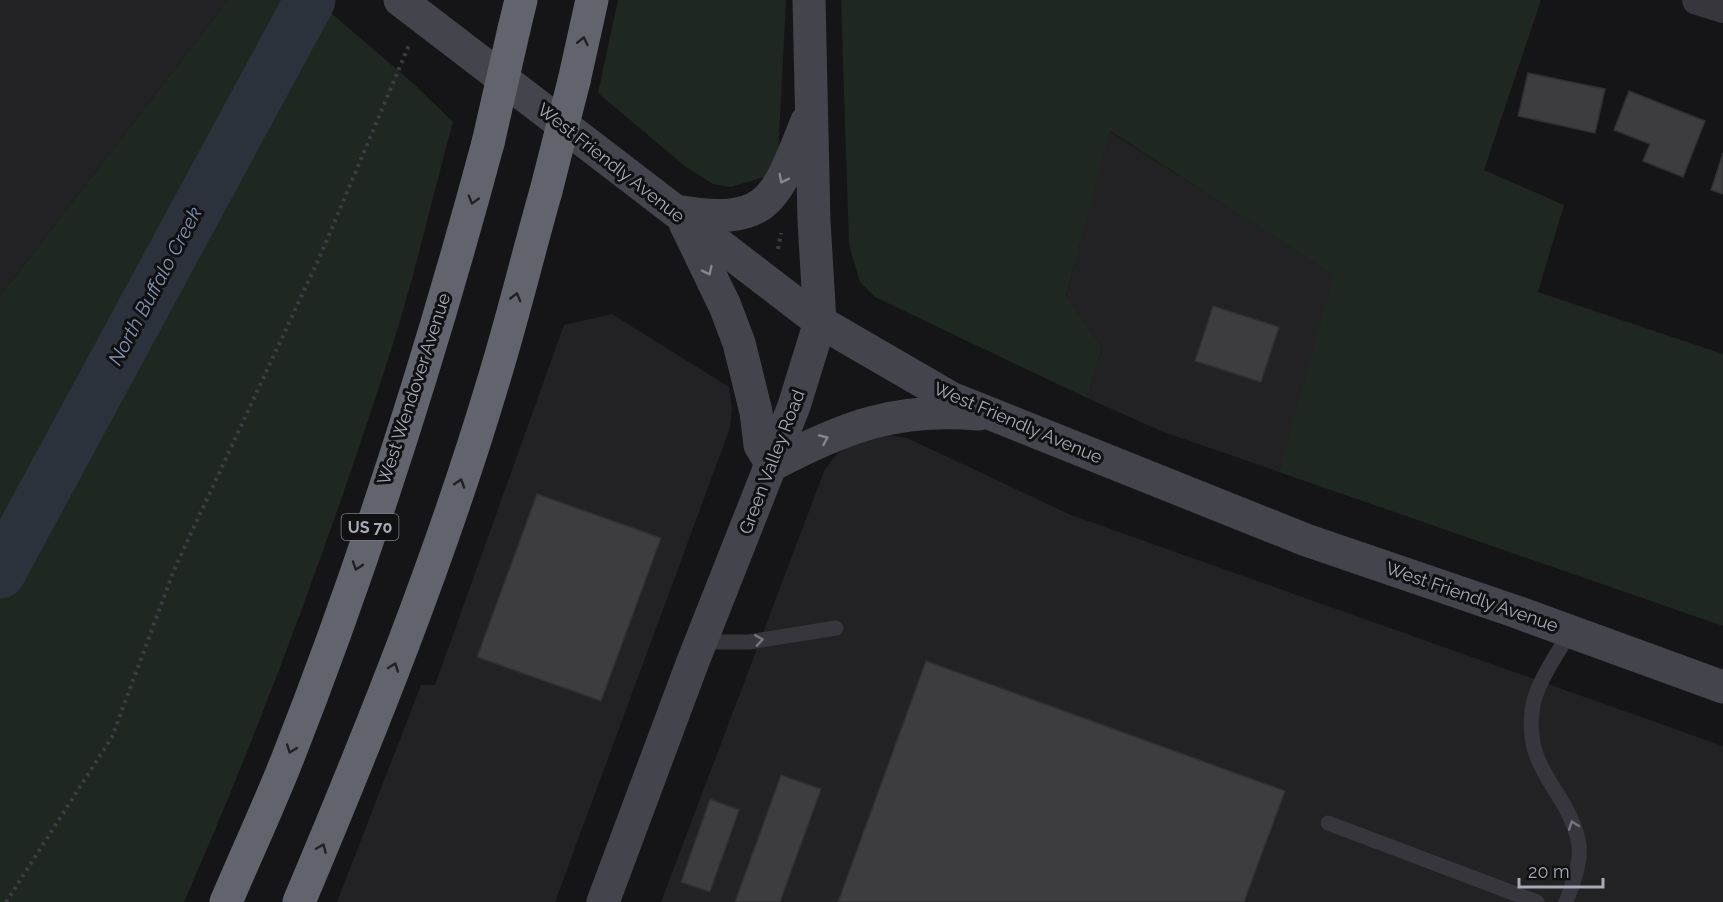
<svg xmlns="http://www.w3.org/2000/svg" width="1723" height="902" font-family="Raleway,sans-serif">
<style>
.built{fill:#222124}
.green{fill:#1f2721}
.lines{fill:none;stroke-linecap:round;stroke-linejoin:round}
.river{stroke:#2b323b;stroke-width:51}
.building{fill:#3d3d41;stroke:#302f33;stroke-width:1.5}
.path{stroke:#3c3d43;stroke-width:4;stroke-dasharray:3 4.5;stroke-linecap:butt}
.lane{stroke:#36363c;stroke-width:15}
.street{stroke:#36363c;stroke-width:30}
.secondary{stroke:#44454c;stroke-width:33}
.highway{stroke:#62646d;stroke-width:33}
.highway-bridge{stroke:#62646d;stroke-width:33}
.oneway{stroke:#202124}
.oneway2{stroke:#848792}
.oneway3{stroke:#747680}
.labels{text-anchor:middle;stroke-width:6;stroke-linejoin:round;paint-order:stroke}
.shield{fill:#101012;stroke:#7a7c86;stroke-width:1.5}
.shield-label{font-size:16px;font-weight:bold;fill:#a7aab7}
.street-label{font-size:18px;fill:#a7aab7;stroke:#101012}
.water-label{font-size:20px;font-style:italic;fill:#7f93b1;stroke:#101012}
</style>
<rect width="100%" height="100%" fill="#151517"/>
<path class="built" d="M0,0H228L0,296Z
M1109,131L1335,275L1279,472L1161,431L1087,398L1102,347L1066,297Z
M612,314L729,387L732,409L730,428L555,902H337L421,685H435L564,325Z
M888,435L907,438L1071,515L1723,746V902H661L825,469L838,453L855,442Z"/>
<path class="green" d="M228,0H316L415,85L453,122C432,198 415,275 391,350C331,537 263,722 184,902H0V296Z
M618,0H786L778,156L764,177L731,187L713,184L686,167L598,93Z
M841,0H1541L1484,170L1564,205L1538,292L1723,354V626L1279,472L1334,275L1110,131L1066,296L1102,347L1087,398L875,297L860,282L849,245Z"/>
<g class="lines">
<path class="river" d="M0,573L310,0"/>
</g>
<path class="building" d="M1528,73L1605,89L1595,133L1518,116Z
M1629,91L1705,121L1683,177L1643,161L1650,144L1614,130Z
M1723,153V194L1711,190Z
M1213,306L1279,327L1261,382L1195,361Z
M537,494L661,538L601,701L477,657Z
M926,661L1285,791L1244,902H838Z
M781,775L821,789L780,902H735Z
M710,799L739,810L710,892L681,882Z"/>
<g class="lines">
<path class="path" d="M778,249L781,233
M6,902L112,737L174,570L321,254L409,45"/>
<path class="lane" d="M701,642H749L836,628
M1328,823L1537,902
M1566,902C1573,883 1583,859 1578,839C1566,789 1525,771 1532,711C1535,684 1557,655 1570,632"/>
<path class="street" d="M1697,0L1723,8"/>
<path class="secondary" d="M400,0L820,322L951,398L1306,540L1514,611L1723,687
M675,211C769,227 775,201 807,121
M685,223L725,306L739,343L756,412L760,445L772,465
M772,465C844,427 896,407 979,414
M603,902L692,664L794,406L820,322L814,221L809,0"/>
<path class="highway" d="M514,29L521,0
M574,81L592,0
M226,902C246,855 268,808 287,760C366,560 432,351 488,143
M299,902C371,731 441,557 494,379C513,317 528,254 546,191"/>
<path class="highway-bridge" d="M488,143L514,29
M546,191L574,81"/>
</g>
<defs><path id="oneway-chevron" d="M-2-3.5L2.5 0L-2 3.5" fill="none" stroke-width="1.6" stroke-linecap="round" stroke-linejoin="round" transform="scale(1.5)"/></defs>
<g class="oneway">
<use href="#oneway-chevron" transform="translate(583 41) rotate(-77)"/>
<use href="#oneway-chevron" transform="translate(473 200) rotate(106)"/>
<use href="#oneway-chevron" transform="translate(516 297) rotate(-75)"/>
<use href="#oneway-chevron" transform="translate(460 483) rotate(-72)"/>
<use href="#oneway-chevron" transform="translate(357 566) rotate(109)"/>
<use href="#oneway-chevron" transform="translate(394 667) rotate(-70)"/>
<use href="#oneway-chevron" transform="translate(291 749) rotate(110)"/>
<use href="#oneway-chevron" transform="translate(322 848) rotate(-67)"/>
</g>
<g class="oneway2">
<use href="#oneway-chevron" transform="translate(783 179) rotate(117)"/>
<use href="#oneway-chevron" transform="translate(708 271) rotate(64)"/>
<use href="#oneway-chevron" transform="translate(824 439) rotate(-24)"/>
</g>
<g class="oneway3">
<use href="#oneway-chevron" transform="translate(759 640) rotate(-9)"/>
<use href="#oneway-chevron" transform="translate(1573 825) rotate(-110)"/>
</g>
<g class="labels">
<rect class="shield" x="341.5" y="514" width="57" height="26" rx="4.5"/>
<g class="shield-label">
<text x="370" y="533">US 70</text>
</g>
<g class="street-label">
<text transform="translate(611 163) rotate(38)" y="6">West Friendly Avenue</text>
<text transform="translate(414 389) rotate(-72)" y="6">West Wendover Avenue</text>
<text transform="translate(1018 423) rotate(23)" y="6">West Friendly Avenue</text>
<text transform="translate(772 462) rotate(-69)" y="6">Green Valley Road</text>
<text transform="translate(1472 597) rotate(19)" y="6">West Friendly Avenue</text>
</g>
<g class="water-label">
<text transform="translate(155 286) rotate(-62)" y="7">North Buffalo Creek</text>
</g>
</g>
<path d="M1519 878v9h84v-9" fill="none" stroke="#a7aab7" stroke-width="3"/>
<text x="1528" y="878" font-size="18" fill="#a7aab7" stroke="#101012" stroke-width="4.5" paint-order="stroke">20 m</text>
</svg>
